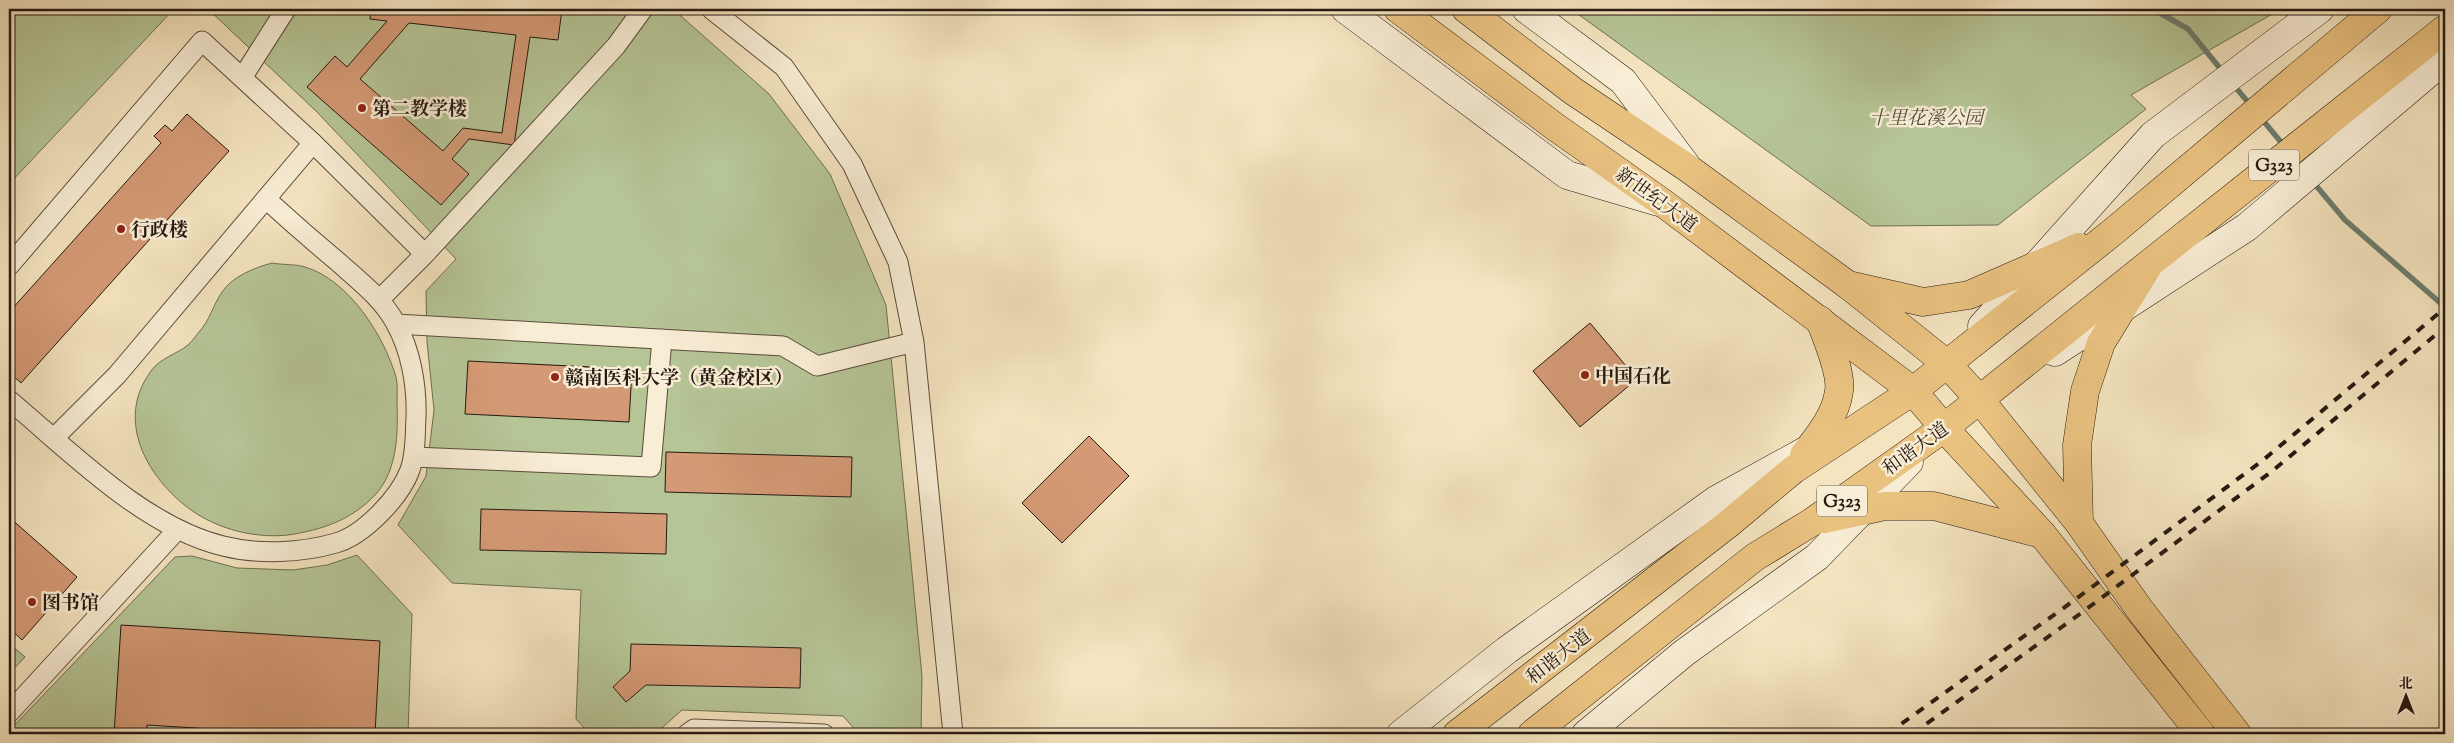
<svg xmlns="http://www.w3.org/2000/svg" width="2454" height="743" font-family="'Sorts Mill Goudy','Noto Serif SC',serif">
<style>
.green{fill:#b6c596;stroke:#6e6f54}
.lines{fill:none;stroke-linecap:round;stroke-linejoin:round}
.stream{stroke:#6d7d6e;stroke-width:5.5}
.building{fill:#d49a75;stroke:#261911;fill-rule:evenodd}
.street-casing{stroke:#5a4c3c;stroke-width:21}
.secondary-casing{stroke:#261911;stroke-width:29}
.primary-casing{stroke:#261911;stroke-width:29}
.highway-casing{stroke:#261911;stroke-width:29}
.street{stroke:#f8edd5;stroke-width:19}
.secondary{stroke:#f8edd5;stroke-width:28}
.primary{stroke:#eac280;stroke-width:28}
.highway{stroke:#eac280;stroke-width:28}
.rail{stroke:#261911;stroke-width:4;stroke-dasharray:9 9;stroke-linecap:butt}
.poi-dot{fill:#8f2418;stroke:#f8edd5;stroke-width:2}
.labels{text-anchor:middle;stroke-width:5;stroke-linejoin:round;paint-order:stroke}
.shield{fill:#f8edd5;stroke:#65594c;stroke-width:1}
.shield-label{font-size:18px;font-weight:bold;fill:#261911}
.poi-label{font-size:19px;font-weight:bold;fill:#261911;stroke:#f8edd5;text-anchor:start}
.park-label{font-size:19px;font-style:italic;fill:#514d39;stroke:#f8edd5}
.street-label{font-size:19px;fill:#261911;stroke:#f8edd5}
</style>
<rect width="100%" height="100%" fill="#f4e4bf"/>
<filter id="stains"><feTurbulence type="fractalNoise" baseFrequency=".004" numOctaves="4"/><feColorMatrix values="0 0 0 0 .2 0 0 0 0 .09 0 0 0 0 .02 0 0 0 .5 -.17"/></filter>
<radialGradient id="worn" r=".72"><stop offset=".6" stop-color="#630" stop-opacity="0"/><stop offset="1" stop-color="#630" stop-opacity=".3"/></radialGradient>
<path class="green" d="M9,9H174L9,184Z
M208,9H673L769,94L830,174L886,305L922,676L921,734H859L843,716L682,710L655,734H590L576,719L581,590L452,583L398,525L426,476L434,410L427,342L426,291L456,259L317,112Z
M1571,9H2281L2131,95L2146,109L1998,225L1871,226Z
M272,263C282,265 296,264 305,267C349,280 384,336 396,377C398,385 397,394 397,402C398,432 398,469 376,494C352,520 322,530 288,535C251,539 210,527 182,503C143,470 117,417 151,371C160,358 177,354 188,345C192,341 196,336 199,332C210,320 213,305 222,292C233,276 254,268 272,263Z
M357,555L412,614L408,734H9V731L175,557L192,556L237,568L293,570L327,565Z
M9,643L25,657L9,674Z"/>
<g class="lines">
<path class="stream" d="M2153,9L2188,29L2223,72
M2232,83L2252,107
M2261,118L2285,147
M2313,182L2345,220L2445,307"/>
</g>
<path class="building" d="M371,9H562L558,40L530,37L514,145L469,139L452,159L469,174L441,205L307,87L335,56L347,67L387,21L370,19ZM409,23L516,35L502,133L463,128L443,151L360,79Z
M187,114L229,151L21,383L9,372V308L11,310L161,143L154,136L165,125L172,131Z
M1590,323L1637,379L1580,427L1533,371Z
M468,361L632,369L629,422L465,414Z
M1089,436L1129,476L1062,543L1022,503Z
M666,452L852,457L851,497L665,492Z
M481,509L667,514L666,554L480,550Z
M9,517L77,577L22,640L9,628Z
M121,625L380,641L375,734H294L147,725V734H114Z
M631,644L801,648L800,688L646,685L626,702L613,687L630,671Z"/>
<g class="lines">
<defs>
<path id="street" d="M711,9L784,67L852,164L898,262L914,342L953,734
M242,78L286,9
M9,266L202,41L313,143L425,254L616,46L643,9
M380,299L425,254
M396,324L783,346L817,366L914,342
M9,400C70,451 144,527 223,546C259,555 301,553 336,543C364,535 400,497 410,470C416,453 415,435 416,417C417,386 411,350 395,322C381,297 358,280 337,261C313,241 289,220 266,199
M54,438L117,375L313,143
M413,457L651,467L662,339
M9,713L177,530
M687,734L694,729L824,734"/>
<path id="secondary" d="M1345,9L1567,175L1659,202
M1526,9L1623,81L1686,165
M1982,326L2153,135L2320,9
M2055,352L2247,227L2445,59
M1401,734L1507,650L1716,500L1807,450
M1586,734L1684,653L1817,557L1909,462"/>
<path id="primary" d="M1398,9L1554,126L1663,203L1913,391L1944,428L2042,534L2201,734
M1466,9L1573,91L1689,169L1848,285L1947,364L1980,400L2079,523L2140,610L2237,734"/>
<path id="highway" d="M1848,285L1923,302L1969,295L2079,247
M1804,455C1819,436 1836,415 1839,391C1842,372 1826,337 1820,320
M1824,519L1885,506H1934L2042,534
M2079,523L2077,445L2085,391L2101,343L2150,263L2445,29
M1457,734L1727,525L1793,470L1913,391L2114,231L2378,9
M1532,734L1755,557L1812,522L1944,428L2150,263"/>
</defs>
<use href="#street" class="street-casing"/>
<use href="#secondary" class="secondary-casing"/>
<use href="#primary" class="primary-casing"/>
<use href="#highway" class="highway-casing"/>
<use href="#street" class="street"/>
<use href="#secondary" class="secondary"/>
<use href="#primary" class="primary"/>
<use href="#highway" class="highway"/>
<path class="rail" d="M1887,734L2065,607L2262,461L2445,308
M1912,734L2073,619L2271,472L2445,327"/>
</g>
<g class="poi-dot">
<circle cx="362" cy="108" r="5"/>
<circle cx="121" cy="229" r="5"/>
<circle cx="1585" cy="375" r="5"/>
<circle cx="555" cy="377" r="5"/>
<circle cx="32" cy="602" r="5"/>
</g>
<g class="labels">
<g class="shield">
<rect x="2249" y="149.5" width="50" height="31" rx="4"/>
<rect x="1817" y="485.5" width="50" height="31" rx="4"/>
</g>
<g class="shield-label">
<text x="2274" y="171">G323</text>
<text x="1842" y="507">G323</text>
</g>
<g class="poi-label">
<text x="372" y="115">第二教学楼</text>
<text x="131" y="236">行政楼</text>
<text x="1595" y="382">中国石化</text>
<text x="565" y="384">赣南医科大学（黄金校区）</text>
<text x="42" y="609">图书馆</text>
</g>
<g class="park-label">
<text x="1926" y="124">十里花溪公园</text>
</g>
<g class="street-label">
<text transform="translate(1657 199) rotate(36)" y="7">新世纪大道</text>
<text transform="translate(1915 448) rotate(-36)" y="7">和谐大道</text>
<text transform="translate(1558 656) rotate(-38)" y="7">和谐大道</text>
</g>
</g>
<rect width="2454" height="743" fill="none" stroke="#f4e4bf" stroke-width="30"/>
<rect x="10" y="10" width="2434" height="723" fill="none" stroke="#261911" stroke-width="2.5"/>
<rect x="15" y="15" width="2424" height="713" fill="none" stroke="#261911"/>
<g transform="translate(2406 696)" stroke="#f8edd5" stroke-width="4" paint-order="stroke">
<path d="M0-4L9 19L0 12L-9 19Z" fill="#261911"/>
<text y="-8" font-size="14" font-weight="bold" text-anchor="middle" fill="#261911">北</text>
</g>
<rect width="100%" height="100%" filter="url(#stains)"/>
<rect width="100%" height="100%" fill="url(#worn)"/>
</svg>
